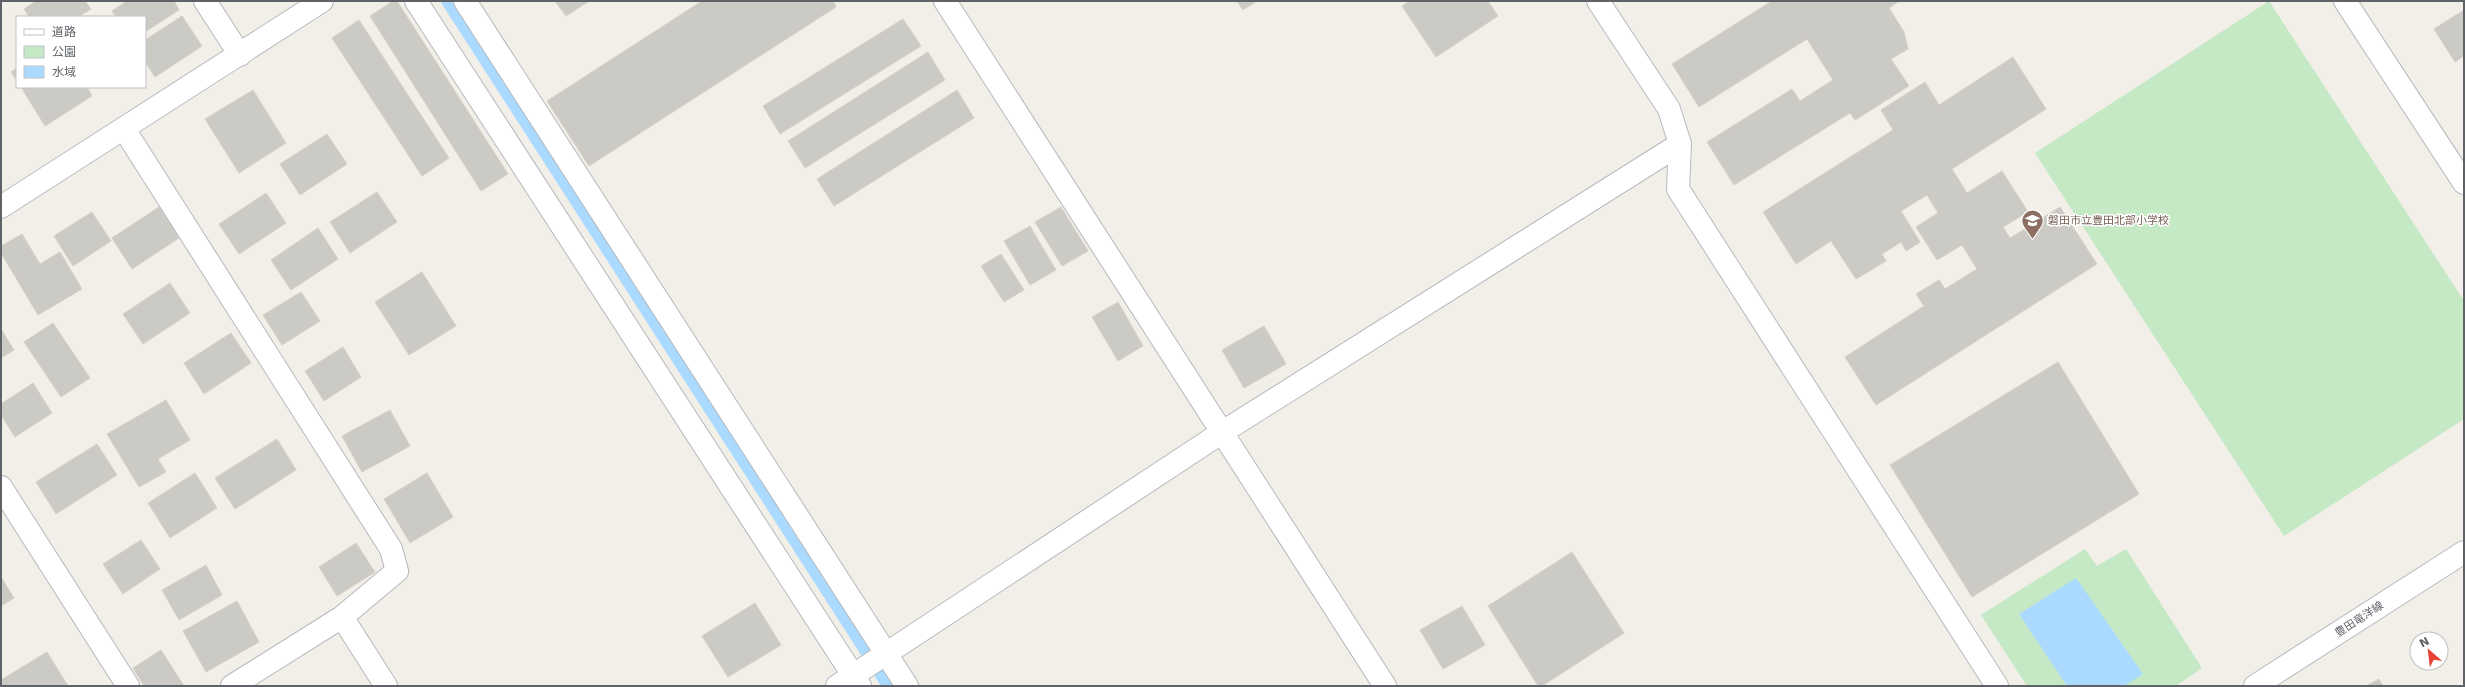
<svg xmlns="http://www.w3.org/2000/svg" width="2465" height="687" font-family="'DejaVu Sans','Noto Sans JP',sans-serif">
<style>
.green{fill:#c5e8c5}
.water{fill:#aadaff}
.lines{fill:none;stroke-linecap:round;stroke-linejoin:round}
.stream{stroke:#aadaff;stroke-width:10}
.building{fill:#cccac5;stroke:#d6d1c6}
.street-casing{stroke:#b5b8bc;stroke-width:24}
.secondary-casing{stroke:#b6babf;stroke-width:24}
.street{stroke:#fff;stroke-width:22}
.secondary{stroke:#fff;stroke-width:22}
.labels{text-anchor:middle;stroke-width:3;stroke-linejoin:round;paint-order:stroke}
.education-label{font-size:11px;fill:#785e54;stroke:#fff;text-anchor:start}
.street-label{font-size:11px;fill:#5f6368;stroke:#fff}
</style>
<rect width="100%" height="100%" fill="#f1efe8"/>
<path class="green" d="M2269,1L2464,301V419L2284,536L2035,153Z
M2085,549L2097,566L2126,549L2202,668L2176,686H2124L2142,674L2019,614L2067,686H2027L1981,615Z"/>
<path class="water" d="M2076,578L2143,674L2124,686H2067L2019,614Z"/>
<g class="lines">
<path class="stream" d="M446,1L887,686"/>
</g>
<path class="building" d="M36,1H85L91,9L78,17H29L24,9Z
M127,1H174L179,10L145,32V17H116L112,11Z
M393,1H397L508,174L481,191L370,16Z
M555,1H589L566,16Z
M702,1H833L836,7L589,166L547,101Z
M1237,1H1257L1243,10Z
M1410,1H1488L1498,16L1436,57L1402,6Z
M1772,1H1899L1889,8L1904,32L1908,49L1891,59L1909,86L1855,120L1850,113L1734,185L1707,142L1792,89L1800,101L1833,80L1807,39L1699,107L1672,64Z
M2464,10V56L2455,62L2434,29Z
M182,16L202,46L155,77L145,62V40Z
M903,19L921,46L780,134L763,106Z
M359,20L449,158L422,176L332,38Z
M928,52L945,80L805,168L788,141Z
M2013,57L2046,109L1952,169L1967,193L2002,171L2028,212L2003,227L2010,238L2060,207L2097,264L1876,405L1845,357L1924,306L1916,294L1939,280L1945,289L1977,269L1962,245L1937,260L1916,227L1938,213L1927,195L1901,211L1920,242L1906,251L1901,242L1882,254L1886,261L1856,279L1831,241L1796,264L1763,212L1893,130L1881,110L1925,82L1939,105Z
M17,68V81L11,72Z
M21,87H87L92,96L45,126Z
M253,90L286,143L239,173L205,119Z
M957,90L974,118L834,206L817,179Z
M327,134L347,164L300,195L280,164Z
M377,192L397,222L350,253L330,222Z
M266,193L286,223L239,254L219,224Z
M159,207L179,238L132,269L112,238Z
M1061,207L1088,251L1062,266L1035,222Z
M92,212L111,241L73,266L54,236Z
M1030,226L1056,270L1030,285L1004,241Z
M318,228L338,259L291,290L271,260Z
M22,234L40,264L60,252L82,289L38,315L1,253V246Z
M1001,254L1024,290L1004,302L981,266Z
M422,272L456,326L409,355L375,302Z
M170,283L190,313L143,344L123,314Z
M301,292L320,321L282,345L263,315Z
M1118,302L1143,346L1118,361L1092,317Z
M53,323L90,378L61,397L24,342Z
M1264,326L1286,364L1244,388L1222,350Z
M1,329L14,350L1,358Z
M231,333L251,363L204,394L184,363Z
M343,347L361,377L324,401L305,371Z
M2058,362L2139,494L1972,597L1890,465Z
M33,383L52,413L15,437L1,415V404Z
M166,400L190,440L158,459L166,472L139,487L107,434Z
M390,410L410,446L362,472L342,436Z
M277,439L296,470L235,509L215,478Z
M97,444L117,475L56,514L36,482Z
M195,473L217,508L170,538L148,503Z
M427,473L453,517L410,543L384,499Z
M141,540L160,569L123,594L103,564Z
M356,543L375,572L337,596L319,567Z
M1572,552L1624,633L1542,686H1538L1488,606Z
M206,565L222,595L179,620L162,590Z
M1,577L14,598L1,606Z
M237,601L259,642L206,672L183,631Z
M755,603L781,645L728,677L702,636Z
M1462,606L1485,645L1443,669L1420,630Z
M161,650L184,686H144L133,668Z
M47,652L68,686H1V680Z
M2379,679L2383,686H2366Z"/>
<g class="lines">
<defs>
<path id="street" d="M205,1L240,55
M416,1L860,686
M465,1L907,686
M945,1L1385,686
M2345,1L2464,183
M124,129L391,549L397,571L342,617L232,686
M1,487L128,686
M342,617L386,686
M837,686L1221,433L1680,144"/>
<path id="secondary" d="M1598,1L1669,109L1680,144L1678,189L1997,686
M1,207L322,1
M2255,686L2464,552"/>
</defs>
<use href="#street" class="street-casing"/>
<use href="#secondary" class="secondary-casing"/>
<use href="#street" class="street"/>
<use href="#secondary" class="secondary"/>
</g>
<defs>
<symbol id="school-pin" viewBox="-11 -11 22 30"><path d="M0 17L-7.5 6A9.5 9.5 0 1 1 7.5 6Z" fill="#8d6e63" stroke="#fff"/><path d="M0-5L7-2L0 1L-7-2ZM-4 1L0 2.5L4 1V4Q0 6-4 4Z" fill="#fff"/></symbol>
</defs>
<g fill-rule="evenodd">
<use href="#school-pin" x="2020" y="208" width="25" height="34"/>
</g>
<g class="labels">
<g class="education-label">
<text x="2048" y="224">磐田市立豊田北部小学校</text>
</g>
<g class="street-label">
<text transform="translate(2359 619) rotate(-33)" y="4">豊田竜洋線</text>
</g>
</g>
<rect width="2465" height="687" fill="none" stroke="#5f6368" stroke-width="4"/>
<rect x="16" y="16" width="130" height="72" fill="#ffffff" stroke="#bfc1c3"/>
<rect x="24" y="29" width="20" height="6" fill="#ffffff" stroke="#bfc1c3"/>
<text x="52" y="36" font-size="12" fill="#5f6368">道路</text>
<rect x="24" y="46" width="20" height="12" fill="#c5e8c5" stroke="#bfc1c3"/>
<text x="52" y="56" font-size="12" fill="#5f6368">公園</text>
<rect x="24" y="66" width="20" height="12" fill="#aadaff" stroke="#bfc1c3"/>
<text x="52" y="76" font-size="12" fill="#5f6368">水域</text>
<g transform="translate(2429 651) rotate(332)"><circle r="19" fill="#ffffff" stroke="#bfc1c3"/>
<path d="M0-3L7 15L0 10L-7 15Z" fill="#ea4335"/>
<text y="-6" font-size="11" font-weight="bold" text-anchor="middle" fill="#5f6368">N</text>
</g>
</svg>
